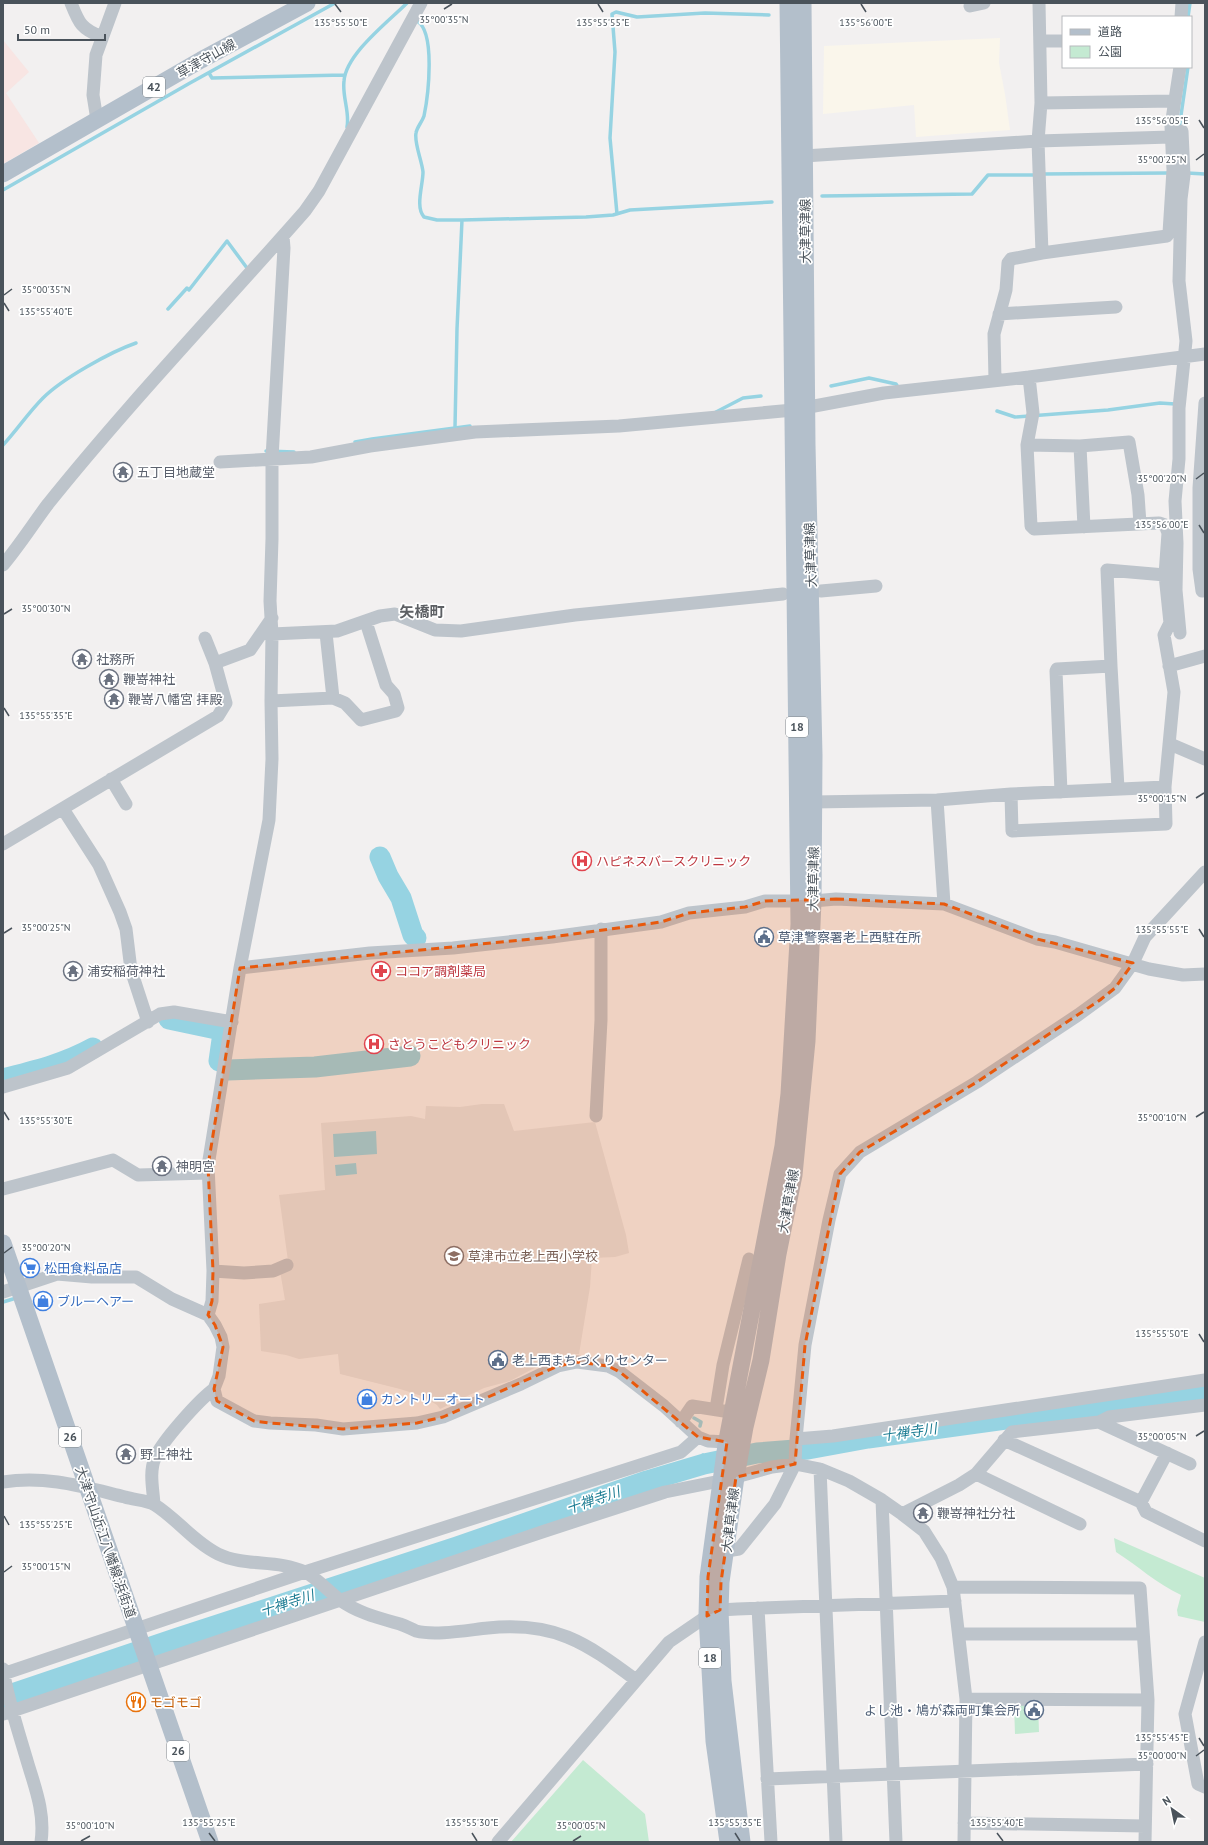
<svg xmlns="http://www.w3.org/2000/svg" width="1208" height="1845" font-family="'PT Sans','Noto Sans JP',sans-serif">
<style>
.commercial{fill:#faf6eb}
.education{fill:#e3e1e1}
.medical{fill:#f8e5e3}
.green{fill:#c4ead2}
.water{fill:#96d3e2}
.lines{fill:none;stroke-linecap:round;stroke-linejoin:round}
.stream{stroke:#96d3e2;stroke-width:3.5}
.river{stroke:#96d3e2;stroke-width:21}
.minor{stroke:#bdc4cb;stroke-width:13}
.major{stroke:#b3bfcb;stroke-width:17}
.marked{fill:#e8590c;fill-opacity:0.2;stroke:#e8590c;stroke-width:3;stroke-dasharray:8 5;stroke-linejoin:round}
.ticks{fill:none;stroke:#4a535b;stroke-width:1.5}
.labels{text-anchor:middle;stroke-width:3.5;stroke-linejoin:round;paint-order:stroke}
.shield{fill:#fff;stroke:#80878c;stroke-width:1}
.shield-label{font-size:12px;font-weight:bold;fill:#4a535b}
.street-label{font-size:13px;fill:#4a535b;stroke:#fff}
.worship-label{font-size:13px;fill:#5b616d;stroke:#fff;text-anchor:start}
.health-label{font-size:13px;fill:#be3a42;stroke:#fff;text-anchor:start}
.service-label{font-size:13px;fill:#4e5e75;stroke:#fff;text-anchor:start}
.education-label{font-size:13px;fill:#785e54;stroke:#fff;text-anchor:start}
.shop-label{font-size:13px;fill:#366cbe;stroke:#fff;text-anchor:start}
.food-label{font-size:13px;fill:#c56008;stroke:#fff;text-anchor:start}
.water-label{font-size:14px;font-style:italic;fill:#1c7c93;stroke:#fff}
.quarter-label{font-size:15px;font-weight:bold;fill:#5d6064;stroke:#fff}
.ticks-label{font-size:10px;text-anchor:middle;fill:#4a535b;stroke:#fff;stroke-width:3.5;stroke-linejoin:round;paint-order:stroke}
</style>
<rect width="100%" height="100%" fill="#f2f0f0"/>
<path class="commercial" d="M1000,38L999,63L1005,94L1010,130L916,137L914,105L823,114L824,46Z"/>
<path class="education" d="M482,1104H504L514,1131L595,1122L626,1235L629,1253L615,1257L592,1258L590,1287L579,1354H573L553,1358L510,1381L484,1388L440,1409L437,1405L422,1396L400,1389L340,1374L338,1354L299,1359L286,1355L261,1351L259,1304L285,1300L280,1271L288,1261L279,1195L325,1190L321,1123L411,1116L425,1119L426,1106L460,1107Z"/>
<path class="medical" d="M3,40L29,72L6,93L39,143L3,164Z"/>
<path class="green" d="M1114,1538L1205,1578V1622L1178,1616L1177,1610L1181,1595C1157,1584 1138,1566 1116,1552Z
M1038,1703L1039,1732L1015,1734L1014,1705Z
M583,1760L645,1814L649,1842H511Z"/>
<path class="water" d="M376,1131L377,1154L334,1157L333,1134Z
M356,1163L357,1174L336,1176L335,1165Z"/>
<g class="lines">
<path class="stream" d="M1188,17L1190,3
M417,21C436,32 428,97 424,116C422,122 417,127 416,133C414,143 422,161 423,172C423,185 415,207 424,217L437,220H462
M209,73L212,78L344,75
M347,127C350,112 342,97 344,81C346,54 388,22 407,3
M1179,129L1188,67
M1187,173L1205,174
M1042,174L1167,173
M3,190L190,83L335,3
M822,196L972,194L988,175H1036
M617,214L610,138L615,52L612,14L616,12L637,17L705,13L769,15
M168,309L187,288L189,290L227,241L247,268
M831,386L869,378L896,384L898,387H900
M997,411L1015,417L1108,410L1160,403L1175,404
M716,412L743,398L761,396
M455,427L457,329L462,220L586,217L613,215L630,210L772,202
M355,442L372,439L470,426
M3,445C17,430 28,413 43,398C62,379 110,352 136,343
M266,451L294,452
M3,1302L13,1299
M694,1418L701,1422L700,1426
M703,1455L704,1464"/>
<path class="river" d="M380,857L388,876L401,898L413,935L416,938
M169,1019L221,1030L223,1033L219,1061
M228,1070L315,1067L410,1056
M3,1079C34,1071 64,1064 93,1048
M3,1697L178,1638L457,1547L647,1481L704,1464L757,1453L808,1449L868,1438L1205,1392"/>
<path class="minor" d="M71,3C79,23 81,29 102,37
M1039,3L1041,103L1038,141L1042,253
M970,6L984,3
M1181,17L1182,3
M1040,41H1063
M1041,103L1174,101
M97,120L93,95L96,55L115,3
M804,156L1038,141L1171,137
M999,314L1116,307
M1029,377L1033,413L1027,445L1031,526L1034,529L1159,523L1165,525L1168,533L1165,575L1170,623L1164,635L1174,692L1165,787L1166,824L1012,831L1011,794L1165,787
M995,380L994,334L1006,290L1008,263L1011,259L1042,253L1167,236L1169,233L1173,170L1171,126L1180,67
M1205,403L1199,488V569L1202,591L1205,590
M1027,445L1080,446L1129,442L1138,495L1140,524
M1080,446L1084,527
M220,462L311,457L370,446L475,432L619,426L793,410L884,393L1029,377L1205,354
M3,565C19,546 33,524 48,504C129,403 219,309 305,211L319,191L421,3
M821,591L876,586
M326,633L333,698
M1180,633L1176,590L1177,543L1175,501L1179,459V408L1186,341L1179,281L1181,199L1184,175L1182,131
M272,634L337,631L380,616L395,614L435,630L461,631L575,615L783,594
M205,638L215,663
M1111,666L1118,788
M1169,666L1205,656
M271,701L333,698L345,703L361,720L396,711L398,708L394,694L386,685L366,622
M1170,744L1205,759
M111,779L126,804
M1061,792L1056,671L1057,669L1111,666L1107,570L1165,575
M937,800L944,904
M813,802L937,800L1011,794
M63,809L99,865L120,912L126,929L131,970L148,1022
M3,844L218,716L226,703L215,663L250,650L272,618
M240,968L370,953L453,948L552,937L661,922L689,913L745,907L765,901H813L836,899L944,904L1037,939L1055,942L1149,969L1183,975L1205,974
M3,1087L68,1068L160,1014L174,1012L232,1022
M596,1116L601,1020V929
M3,1189L113,1160L138,1175L208,1173
M213,1271L244,1273L273,1271L287,1265
M3,1292L57,1274L92,1277H136L172,1299L208,1315L215,1325L221,1337L223,1347L219,1376L214,1389L217,1401L254,1421L270,1423L316,1425L343,1429L417,1423L443,1417L521,1384L558,1366L577,1362L608,1366L620,1372L664,1406L698,1437L708,1441L727,1442
M208,1315L212,1301L213,1271L208,1166L240,968L269,820L272,759L271,701L272,634L270,601L272,539V458L284,248L283,236
M716,1409L723,1365L749,1259
M681,1422L692,1406L724,1411
M1099,1422L1190,1464
M796,1439L833,1436L1205,1380
M1004,1440L1141,1502L1146,1512L1205,1541
M820,1469L836,1842
M976,1474L1080,1524
M736,1477L772,1467L795,1464L820,1469L849,1481L882,1500L902,1514L924,1531L941,1558L953,1587L966,1699L964,1842
M3,1482C46,1475 84,1487 125,1497C134,1500 147,1500 155,1505C177,1519 194,1542 218,1554C245,1567 277,1559 305,1572C317,1578 328,1591 340,1600C358,1613 379,1618 400,1624C406,1626 411,1629 416,1631C435,1636 468,1630 488,1628C554,1621 585,1642 636,1680
M882,1500L896,1842
M1141,1502L1167,1453
M154,1504C153,1489 149,1472 155,1458C162,1441 199,1400 214,1389
M902,1514L959,1485L976,1474L1012,1432L1099,1422L1109,1417L1205,1405
M733,1550L739,1549L775,1504L795,1464L796,1439L805,1345L829,1220L840,1174L860,1152L977,1082L1078,1015L1115,988L1133,963L1145,937L1205,872
M953,1587L1140,1588L1148,1700L1145,1842
M758,1608L771,1842
M959,1634H1143
M1205,1642L1185,1714L1198,1784L1205,1787
M3,1669C8,1701 19,1733 28,1764C36,1790 45,1814 41,1842
M3,1674L305,1572L681,1452L698,1437
M966,1699L1148,1700
M3,1714L545,1531L665,1492L720,1481
M767,1779L1147,1764
M964,1823L1145,1826
M498,1842L669,1642L707,1616L720,1610L737,1609L955,1601"/>
<path class="major" d="M3,174L201,60L307,3
M3,1243L210,1842
M728,1842L714,1741L707,1616L708,1577L726,1445L783,1146L789,1094L799,924L788,3
M742,1842L723,1681L720,1610L721,1582L736,1477L745,1427L761,1360L778,1254L794,1175L807,1041L813,901L814,755L807,445L803,3"/>
</g>
<path class="marked" d="M836,899L944,904L1037,939L1133,963L1115,988L1100,1000L977,1082L860,1152L840,1174L805,1345L795,1464L736,1477L721,1582L720,1610L707,1616L708,1577L727,1442L698,1437L620,1372L608,1366L577,1362L558,1366L443,1417L417,1423L343,1429L270,1423L254,1421L217,1401L214,1389L223,1347L215,1325L208,1315L212,1301L213,1271L208,1166L240,968L552,937L661,922L689,913L745,907L765,901Z"/>
<path class="ticks" d="M335,4L341,12M598,4L603,12M861,4L866,12M444,9L452,4M1199,120L1204,128M1196,160L1204,154M4,295L12,289M4,303L9,311M1196,479L1204,473M1199,525L1204,533M4,614L12,609M4,708L9,716M1196,798L1204,793M1199,929L1204,937M4,933L12,928M4,1112L9,1120M1196,1117L1204,1112M4,1253L12,1247M1199,1334L1204,1342M1196,1436L1204,1431M4,1516L9,1525M4,1572L12,1566M1199,1738L1204,1746M1196,1756L1204,1750M209,1833L215,1841M472,1833L477,1841M735,1833L740,1841M997,1833L1003,1841M81,1841L90,1836M573,1841L581,1836"/>
<defs>
<symbol id="temple-ring" viewBox="-11 -11 22 22"><circle r="9.5" fill="#fff" stroke="#6b7280" stroke-width="1.5"/><path d="M0-6L5-2H3V0L6.5 2.5H4V6H1.5V3h-3V6H-4V2.5H-6.5L-3 0V-2H-5Z" fill="#6b7280"/></symbol>
<symbol id="hospital-ring" viewBox="-11 -11 22 22"><circle r="9.5" fill="#fff" stroke="#e0444e" stroke-width="1.5"/><path d="M-5-5h3v3.5h4V-5h3V5h-3V1.5h-4V5h-3Z" fill="#e0444e"/></symbol>
<symbol id="civic-ring" viewBox="-11 -11 22 22"><circle r="9.5" fill="#fff" stroke="#5c6f8a" stroke-width="1.5"/><path d="M-.6-6.5H3V-4.5H.6V-3L4-1V1h2V6H-6V1h2V-1L-.6-3ZM-1.2 2.5V6h2.4V2.5Z" fill="#5c6f8a"/></symbol>
<symbol id="pharmacy-ring" viewBox="-11 -11 22 22"><circle r="9.5" fill="#fff" stroke="#e0444e" stroke-width="1.5"/><path d="M-2-6h4v4h4v4h-4v4h-4v-4h-4v-4h4Z" fill="#e0444e"/></symbol>
<symbol id="school-ring" viewBox="-11 -11 22 22"><circle r="9.5" fill="#fff" stroke="#8d6e63" stroke-width="1.5"/><path d="M0-5L7-2L0 1L-7-2ZM-4 1L0 2.5L4 1V4Q0 6-4 4Z" fill="#8d6e63"/></symbol>
<symbol id="supermarket-ring" viewBox="-11 -11 22 22"><circle r="9.5" fill="#fff" stroke="#3f7fe0" stroke-width="1.5"/><path d="M-6-5.5h2.5l.6 2H6L4.5 2H-2.5L-4.4-4H-6ZM-1.5 3.2a1.3 1.3 0 1 0 .1 0ZM3 3.2a1.3 1.3 0 1 0 .1 0Z" fill="#3f7fe0"/></symbol>
<symbol id="shop-ring" viewBox="-11 -11 22 22"><circle r="9.5" fill="#fff" stroke="#3f7fe0" stroke-width="1.5"/><path d="M-5-2.5h2.3a2.7 3.5 0 0 1 5.4 0H5L5.5 6h-11ZM-1.5-2.5h3a1.5 2.3 0 0 0-3 0Z" fill="#3f7fe0"/></symbol>
<symbol id="restaurant-ring" viewBox="-11 -11 22 22"><circle r="9.5" fill="#fff" stroke="#e8710a" stroke-width="1.5"/><path d="M-5-6h1v4h1v-4h1v4h1v-4h1v5L-1.5 .5V6h-2V.5L-5-1ZM5-6V6H3V1.5H1.5Q1.5-4 5-6Z" fill="#e8710a"/></symbol>
</defs>
<g fill-rule="evenodd">
<use href="#temple-ring" x="112" y="461" width="22" height="22"/>
<use href="#temple-ring" x="71" y="648" width="22" height="22"/>
<use href="#temple-ring" x="98" y="668" width="22" height="22"/>
<use href="#temple-ring" x="103" y="688" width="22" height="22"/>
<use href="#hospital-ring" x="571" y="850" width="22" height="22"/>
<use href="#civic-ring" x="753" y="926" width="22" height="22"/>
<use href="#temple-ring" x="62" y="960" width="22" height="22"/>
<use href="#pharmacy-ring" x="370" y="960" width="22" height="22"/>
<use href="#hospital-ring" x="363" y="1033" width="22" height="22"/>
<use href="#temple-ring" x="151" y="1155" width="22" height="22"/>
<use href="#school-ring" x="443" y="1245" width="22" height="22"/>
<use href="#supermarket-ring" x="19" y="1257" width="22" height="22"/>
<use href="#shop-ring" x="32" y="1290" width="22" height="22"/>
<use href="#civic-ring" x="487" y="1349" width="22" height="22"/>
<use href="#shop-ring" x="356" y="1388" width="22" height="22"/>
<use href="#temple-ring" x="115" y="1443" width="22" height="22"/>
<use href="#temple-ring" x="912" y="1502" width="22" height="22"/>
<use href="#restaurant-ring" x="125" y="1691" width="22" height="22"/>
<use href="#civic-ring" x="1023" y="1699" width="22" height="22"/>
</g>
<g class="labels">
<g class="shield">
<rect x="143" y="77" width="22" height="20" rx="3"/>
<rect x="786" y="717" width="22" height="20" rx="3"/>
<rect x="59" y="1427" width="22" height="20" rx="3"/>
<rect x="699" y="1648" width="22" height="20" rx="3"/>
<rect x="167" y="1741" width="22" height="20" rx="3"/>
</g>
<g class="shield-label">
<text x="154" y="91">42</text>
<text x="797" y="731">18</text>
<text x="70" y="1441">26</text>
<text x="710" y="1662">18</text>
<text x="178" y="1755">26</text>
</g>
<g class="street-label">
<text transform="translate(206 58) rotate(-29)" y="5">草津守山線</text>
<text transform="translate(805 231) rotate(-90)" y="5">大津草津線</text>
<text transform="translate(810 555) rotate(-92)" y="5">大津草津線</text>
<text transform="translate(813 879) rotate(-89)" y="5">大津草津線</text>
<text transform="translate(788 1201) rotate(-80)" y="5">大津草津線</text>
<text transform="translate(730 1520) rotate(-83)" y="5">大津草津線</text>
<text transform="translate(106 1542) rotate(71)" y="5">大津守山近江八幡線;浜街道</text>
</g>
<g class="worship-label">
<text x="137" y="477">五丁目地蔵堂</text>
<text x="96" y="664">社務所</text>
<text x="123" y="684">鞭嵜神社</text>
<text x="128" y="704">鞭嵜八幡宮 拝殿</text>
<text x="87" y="976">浦安稲荷神社</text>
<text x="176" y="1171">神明宮</text>
<text x="140" y="1459">野上神社</text>
<text x="937" y="1518">鞭嵜神社分社</text>
</g>
<g class="health-label">
<text x="596" y="866">ハピネスバースクリニック</text>
<text x="395" y="976">ココア調剤薬局</text>
<text x="388" y="1049">さとうこどもクリニック</text>
</g>
<g class="service-label">
<text x="778" y="942">草津警察署老上西駐在所</text>
<text x="512" y="1365">老上西まちづくりセンター</text>
<text x="1020" y="1715" text-anchor="end">よし池・鳩が森両町集会所</text>
</g>
<g class="education-label">
<text x="468" y="1261">草津市立老上西小学校</text>
</g>
<g class="shop-label">
<text x="44" y="1273">松田食料品店</text>
<text x="57" y="1306">ブルーヘアー</text>
<text x="381" y="1404">カントリーオート</text>
</g>
<g class="food-label">
<text x="150" y="1707">モゴモゴ</text>
</g>
<g class="water-label">
<text transform="translate(909 1432) rotate(-8)" y="5">十禅寺川</text>
<text transform="translate(593 1500) rotate(-19)" y="5">十禅寺川</text>
<text transform="translate(287 1603) rotate(-18)" y="5">十禅寺川</text>
</g>
<g class="quarter-label">
<text x="422" y="617">矢橋町</text>
</g>
</g>
<g class="ticks-label">
<text x="444" y="23">35°00'35"N</text>
<text x="603" y="26">135°55'55"E</text>
<text x="341" y="26">135°55'50"E</text>
<text x="866" y="26">135°56'00"E</text>
<text x="1162" y="124">135°56'05"E</text>
<text x="1162" y="163">35°00'25"N</text>
<text x="46" y="293">35°00'35"N</text>
<text x="46" y="315">135°55'40"E</text>
<text x="1162" y="482">35°00'20"N</text>
<text x="1162" y="528">135°56'00"E</text>
<text x="46" y="612">35°00'30"N</text>
<text x="46" y="719">135°55'35"E</text>
<text x="1162" y="802">35°00'15"N</text>
<text x="46" y="931">35°00'25"N</text>
<text x="1162" y="933">135°55'55"E</text>
<text x="1162" y="1121">35°00'10"N</text>
<text x="46" y="1124">135°55'30"E</text>
<text x="46" y="1251">35°00'20"N</text>
<text x="1162" y="1337">135°55'50"E</text>
<text x="1162" y="1440">35°00'05"N</text>
<text x="46" y="1528">135°55'25"E</text>
<text x="46" y="1570">35°00'15"N</text>
<text x="1162" y="1741">135°55'45"E</text>
<text x="1162" y="1759">35°00'00"N</text>
<text x="209" y="1826">135°55'25"E</text>
<text x="472" y="1826">135°55'30"E</text>
<text x="735" y="1826">135°55'35"E</text>
<text x="997" y="1826">135°55'40"E</text>
<text x="90" y="1829">35°00'10"N</text>
<text x="581" y="1829">35°00'05"N</text>
</g>
<rect width="1208" height="1845" fill="none" stroke="#4a535b" stroke-width="8"/>
<rect x="1062" y="16" width="130" height="52" fill="#ffffff" stroke="#b7babd"/>
<rect x="1070" y="29" width="20" height="6" fill="#b3bfcb" stroke="#b7babd"/>
<text x="1098" y="36" font-size="12" fill="#4a535b">道路</text>
<rect x="1070" y="46" width="20" height="12" fill="#c4ead2" stroke="#b7babd"/>
<text x="1098" y="56" font-size="12" fill="#4a535b">公園</text>
<g transform="translate(1172 1809) rotate(327)" stroke="#ffffff" stroke-width="3" paint-order="stroke">
<path d="M0-3L7 15L0 10L-7 15Z" fill="#4a535b"/>
<text y="-6" font-size="11" font-weight="bold" text-anchor="middle" fill="#4a535b">N</text>
</g>
<path d="M18 34v6h87v-6" fill="none" stroke="#4a535b" stroke-width="2"/>
<text x="24" y="34" font-size="12" fill="#4a535b" stroke="#ffffff" stroke-width="3" paint-order="stroke">50 m</text>
</svg>
